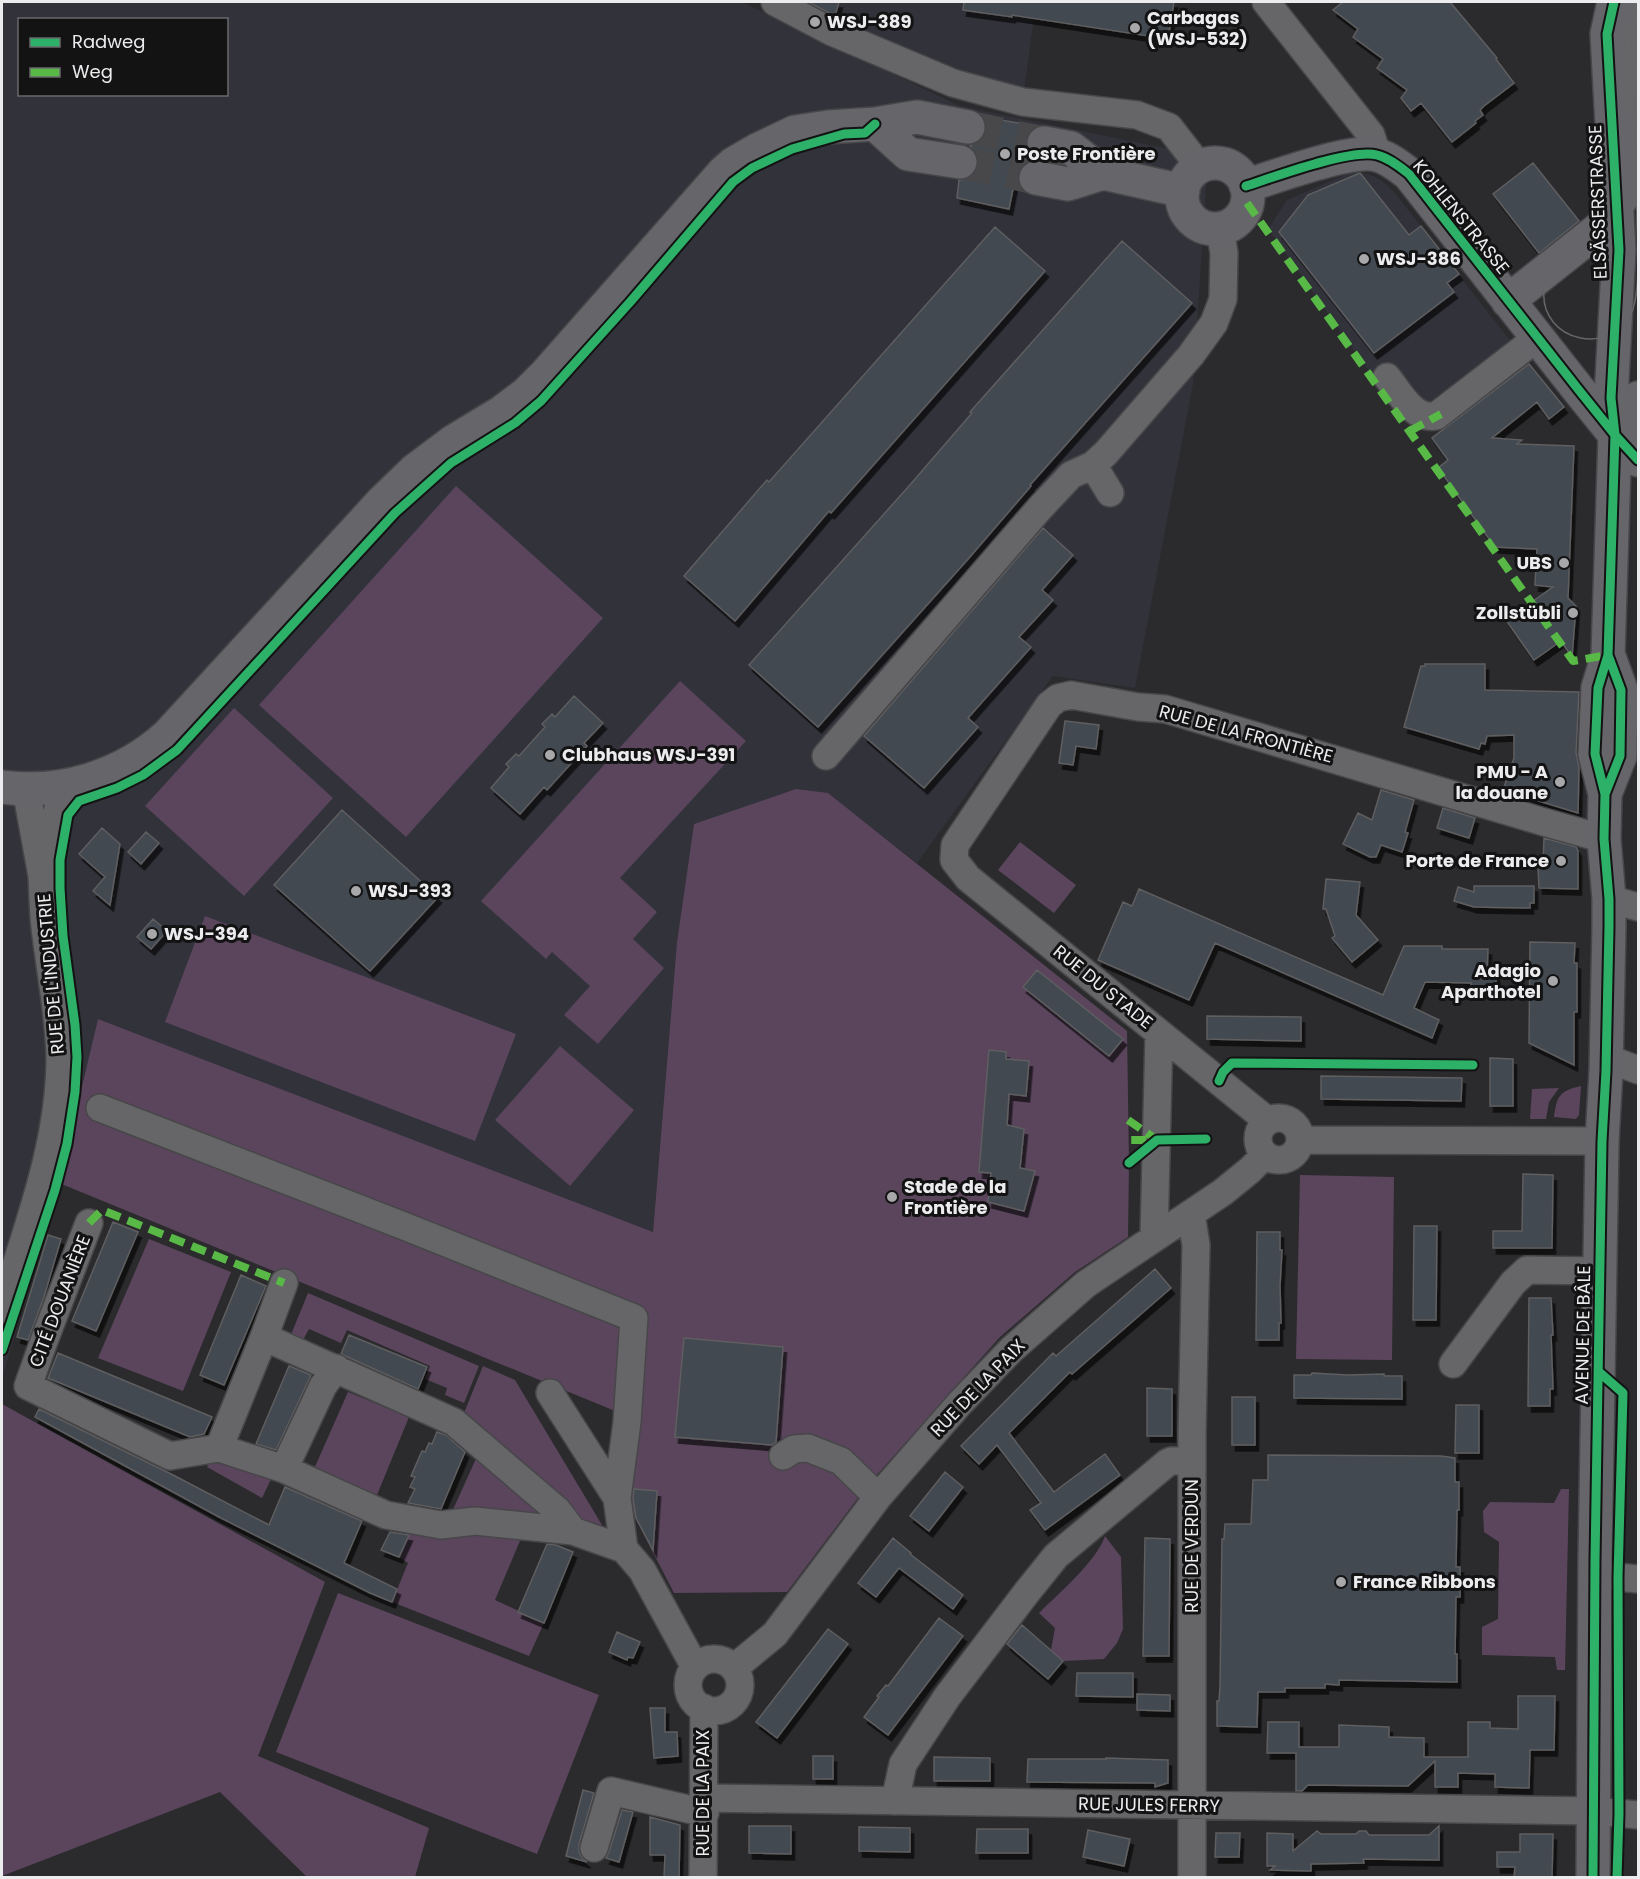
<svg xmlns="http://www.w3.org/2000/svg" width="1640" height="1879" font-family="Poppins,sans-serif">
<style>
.built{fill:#31323a;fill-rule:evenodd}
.green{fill:#5b455d}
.building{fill:#424851;stroke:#5e5e60;stroke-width:1.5;filter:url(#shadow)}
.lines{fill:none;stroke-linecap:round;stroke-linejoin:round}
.major-tunnel{stroke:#48484a;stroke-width:33;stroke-dasharray:33 16;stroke-linecap:butt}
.minor-casing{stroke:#474749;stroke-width:30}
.major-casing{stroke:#474749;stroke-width:36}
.minor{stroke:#666668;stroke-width:27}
.major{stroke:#66656a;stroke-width:33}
.tram{stroke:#666668;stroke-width:1.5}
.quiet{stroke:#58b947;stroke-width:8;stroke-dasharray:15 8;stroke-linecap:butt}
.cycleway-casing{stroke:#131314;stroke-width:13}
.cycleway{stroke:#2db169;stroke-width:9}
.poi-dot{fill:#a8a8ab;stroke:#131314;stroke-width:2}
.labels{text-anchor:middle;stroke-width:6;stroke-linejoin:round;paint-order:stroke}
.poi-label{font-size:18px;font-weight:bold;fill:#ececef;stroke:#131314;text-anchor:start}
.street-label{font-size:18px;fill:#ececef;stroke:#131314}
</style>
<defs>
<filter id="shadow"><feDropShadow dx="3.5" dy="6" stdDeviation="0" flood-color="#0009"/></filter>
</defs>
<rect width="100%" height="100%" fill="#2b2b2d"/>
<path class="built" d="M2,2H742L960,106L1208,157L1193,384L1135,688L1053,676L917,863L827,793L694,824L677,942L653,1232L98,1019L59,1183L2,1379ZM20,20H226V94H20Z
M804,2H1036L1024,92L928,65L814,9Z
M1354,171L1374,176L1386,184L1395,193L1515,347L1413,426L1371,374L1268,229L1287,200Z"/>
<path class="green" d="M456,486L603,618L406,837L259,705Z
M680,681L746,741L620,878L657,912L633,939L664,968L598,1044L564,1015L590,986L552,952L546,959L481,901Z
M234,708L333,798L244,896L145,806Z
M796,789L828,793L1127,1031L1129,1163L1128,1237L1075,1272L1000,1337L867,1486L787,1592L674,1593L630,1508L637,1420L59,1183L98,1019L653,1232L677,942L694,824Z
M1020,842L1076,885L1054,913L998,870Z
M205,916L516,1034L475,1141L165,1022Z
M560,1046L634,1110L570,1186L495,1120Z
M1581,1086L1579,1115L1576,1119L1554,1117C1557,1095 1560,1091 1581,1086Z
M1559,1088L1549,1102L1546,1119H1530L1532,1089Z
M1300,1175L1394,1177L1392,1360L1296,1359Z
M149,1239L231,1272L183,1391L98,1358Z
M308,1293L479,1366L464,1403L445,1395L447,1388L425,1379L430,1366L347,1330L341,1343L309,1329L302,1342L290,1337Z
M483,1366L515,1380L602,1525L599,1532L593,1533L462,1418Z
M348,1392L409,1417L377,1495L314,1469Z
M2,1404L325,1582L258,1756L429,1828L415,1877H307L220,1792L2,1876Z
M479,1452L550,1517L451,1514Z
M210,1460L273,1475L262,1498L207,1467Z
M1561,1489H1569L1565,1670H1557L1555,1657L1482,1655V1627L1498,1619L1499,1542L1484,1532L1483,1511L1490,1502L1554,1503Z
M411,1527L522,1536L495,1600L544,1623L529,1656L392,1602L408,1563L399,1557Z
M1105,1536L1121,1557L1123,1629L1117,1643L1104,1659L1063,1661L1051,1650L1055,1628L1039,1613C1059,1593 1096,1562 1105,1536Z
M338,1593L599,1695L537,1854L276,1752Z"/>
<path class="building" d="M808,2H839L835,16Z
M964,2H1174L1168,39L1012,15V17L963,10Z
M1343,2H1450L1497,58L1496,59L1514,83L1484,106L1480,110L1483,115L1475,121L1476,123L1452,142L1421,103L1411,111L1401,98L1407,90L1377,68L1383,59L1353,37L1358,29L1333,10Z
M983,117L1036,126L1029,131L1026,140L1027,150L1031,157L1037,160L1029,161L1021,166L1018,175L1019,185L1014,184L1009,209L957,198L959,180L967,179L974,174L978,165L977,155L970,146L982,140L986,131V122Z
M1533,163L1579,221L1539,253L1493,194Z
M1360,173L1409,235L1421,226L1459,274L1447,283L1454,292L1374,353L1279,232L1308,195Z
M995,227L1045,271L831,513L829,511L735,621L684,576L767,480L769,482Z
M1122,241L1192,303L1030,485L1031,486L969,558L818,727L749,665L909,486L972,413L970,412Z
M1529,364L1564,407L1549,419L1537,402L1492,438L1522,440L1517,444L1574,446L1568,598L1576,606L1572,657L1561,641L1534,660L1506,620L1553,587L1535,585L1537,549L1495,547L1438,468L1448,460L1432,438Z
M1043,528L1073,555L1042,590L1053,600L1019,637L1031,647L968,718L978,727L924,788L864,736Z
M1425,664H1485V690L1579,692L1576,753L1579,767L1578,813L1503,790L1514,758V735L1487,736L1485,744L1481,743L1479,749L1404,727L1421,666H1425Z
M574,696L603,723L584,743L587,746L547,790L544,787L520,814L491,788L509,767L506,764L516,754L519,756L545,727L542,724L552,714L555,717Z
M1065,721L1099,725L1096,749L1076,746L1073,765L1059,763Z
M1381,790L1414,800L1405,832L1408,833L1402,852L1381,845L1376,857H1370L1343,844L1358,813L1372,820Z
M1443,808L1475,818L1469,838L1437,828Z
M342,810L438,897L370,971L274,885Z
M102,828L120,844L110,905L93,891L105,877L79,854Z
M146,832L159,843L141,864L128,852Z
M1544,838L1576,847L1578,851V889L1539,888L1538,866H1543Z
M1326,879L1360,882L1356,915L1378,940L1352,962L1332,938L1335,936L1326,909H1323Z
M1474,886H1534V903H1530V908L1474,907L1454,901L1458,887L1474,892Z
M1139,889L1383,995L1404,946H1442V949H1488L1487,975H1496V991H1471V983L1425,982L1414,1008L1439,1020L1432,1038L1215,943L1189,1000L1098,960L1123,902L1132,906Z
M153,919L167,931L151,949L137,937Z
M1530,942L1575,943L1574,963H1577V1012H1574V1065L1529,1043Z
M1037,970L1123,1039L1109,1056L1023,987Z
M1207,1016L1301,1017V1041L1207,1039Z
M989,1050L1006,1052V1059L1029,1061L1026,1096L1009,1094L1007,1125L1024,1129L1020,1168L1035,1171L1024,1211L988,1202L991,1173L979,1172Z
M1490,1058L1513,1059V1106H1490Z
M1321,1076L1462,1078L1461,1101L1321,1099Z
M1523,1174L1553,1175L1552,1248H1493V1231H1522Z
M113,1222L138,1232L96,1331L72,1321Z
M1414,1226H1437L1436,1320H1413Z
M1257,1232H1280V1250H1282L1280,1286L1281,1323H1279V1340H1256Z
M48,1235L61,1239L44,1297L28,1340L17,1337Z
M1155,1269L1171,1288L1072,1374L1070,1372L1009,1433L1054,1492L1105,1454L1120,1475L1045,1530L1030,1510L1041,1503L997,1445L979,1464L961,1446L1053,1353L1056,1356Z
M241,1275L266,1286L224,1385L200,1375Z
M1529,1298H1551L1553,1335H1551L1553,1389H1550V1406H1528Z
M349,1335L427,1367L418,1389L341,1354Z
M684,1338L783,1347L776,1442L772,1445L675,1437Z
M58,1353L212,1417L204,1434L190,1437L48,1378Z
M289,1366L311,1375L276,1450L256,1444Z
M1312,1373L1348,1375L1384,1374V1376H1402V1399L1294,1398V1375H1311Z
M1147,1388L1172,1389V1436H1147Z
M1232,1397H1255V1445H1232Z
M1456,1405H1479V1453H1455Z
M39,1409L173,1475L269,1525L285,1487L362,1521L344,1563L397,1589L392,1602L370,1593L219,1517L48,1424L35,1417Z
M437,1432L446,1435L465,1452L441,1509L408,1503L415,1489L410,1487L415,1477L411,1476L422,1451L425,1452L429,1443L432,1444Z
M1268,1455L1441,1456L1455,1458V1482H1459V1510H1457L1456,1567H1460V1597H1456L1455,1654H1457V1682L1339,1680V1685L1325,1684V1688H1285V1692H1258L1257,1727L1217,1726V1701H1219L1220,1687L1222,1539H1224L1225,1524H1251L1253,1480H1268Z
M945,1472L963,1487L929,1531L910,1516Z
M634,1489L657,1491L653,1550L636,1518L633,1498Z
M390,1532L409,1535L399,1557L381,1550Z
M893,1538L911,1553L910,1554L963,1595L953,1609L899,1568L876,1597L858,1583Z
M1145,1538L1170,1539L1169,1656H1143Z
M547,1544L556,1545L573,1552L544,1623L518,1612Z
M939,1618L963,1636L888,1735L864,1717L879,1697L877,1696L886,1685L888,1686Z
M1022,1625L1063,1661L1048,1679L1007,1644Z
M828,1629L848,1644L777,1738L756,1722Z
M617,1632L640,1642L633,1658L628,1657L627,1660L609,1652Z
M1077,1673H1133V1697L1076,1696Z
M1137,1694L1170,1695V1711L1137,1710Z
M1518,1696H1555L1554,1750H1530L1529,1788L1495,1787V1774L1458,1773V1787H1435V1761L1408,1786L1308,1785L1302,1791H1296V1753H1267L1268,1722H1299V1747H1339V1725L1389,1727V1737L1424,1738V1757H1468V1722H1490V1728L1518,1729Z
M650,1708H665V1732H677L678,1756L654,1758Z
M813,1756H833V1779H813Z
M934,1757L990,1758V1781H934Z
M1106,1758L1168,1760V1783L1155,1787V1783L1027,1782L1028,1759H1106Z
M583,1790L594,1793L579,1844V1852L582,1858L587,1862L566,1856Z
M622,1810L633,1812L619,1862L606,1858L609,1852Z
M650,1817L680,1825L679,1878H664L665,1855H650Z
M749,1826H791V1854L749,1853Z
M1439,1826V1860L1363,1859L1364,1863L1311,1864V1871L1270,1870L1275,1866H1267V1833L1293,1834V1851L1317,1831L1321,1834H1356L1359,1831H1366L1369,1835H1429Z
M859,1827L910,1828V1852L859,1851Z
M977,1829H1028V1853H976Z
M1088,1830L1130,1839L1124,1866L1083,1857Z
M1216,1833H1240L1239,1857H1215Z
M1520,1834H1553L1552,1878H1514L1515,1867H1497V1852H1520Z"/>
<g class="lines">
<path class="major-tunnel" d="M968,127L1044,143
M960,162L1036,178"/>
<defs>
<path id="minor" d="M775,2L832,32L953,83L1023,102L1137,115L1169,127L1200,167
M1266,2L1371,135L1377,154
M1617,209C1626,200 1630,189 1632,176L1627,2
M1387,377C1400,393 1413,420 1436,416L1537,338
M1093,465L1110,493
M826,756L1040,508L1071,475L1093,465L1106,453L1191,355L1214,323L1223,299L1224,253L1220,229
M26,789L42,876L63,787
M1609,899L1638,907
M1606,1058L1638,1070
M100,1108L404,1226L634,1318L627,1422L617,1498L624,1549
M1258 1139a21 21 0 1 1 42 0a21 21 0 1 1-42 0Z
M1268,1121L968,878L954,860L955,845L1049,705L1058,698L1071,695L1138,707L1165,709L1544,822L1604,839
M1301,1140L1602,1141
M1191,1214L1196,1245L1192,1433V1878
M89,1223L44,1341L28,1386L170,1456L219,1448
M1154,1237L1159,1033
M2,1309C27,1228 60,1144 60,1057C59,1016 51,976 46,935C43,916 43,896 42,876
M264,1337L284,1283
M1453,1364L1513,1283L1527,1270L1600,1271
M550,1393L617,1498
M783,1456L794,1449L808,1448L841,1461L878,1497
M284,1469L323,1386L336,1368
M573,1531L557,1510L454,1422L264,1337L219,1448L284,1469L386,1515L441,1525L475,1521L573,1531L624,1549
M624,1549L642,1570L695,1667
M1595,1575L1638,1579
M688 1685a26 26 0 1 1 52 0a26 26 0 1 1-52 0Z
M734,1668L775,1634L878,1497L960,1403L1011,1350L1086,1284L1223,1192L1250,1170L1265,1155
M704,1798L1594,1811L1638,1815
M895,1801L903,1764L947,1697L1027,1592L1056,1556L1167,1463L1171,1461L1192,1460
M594,1848L611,1791L705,1813
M703,1878L704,1708"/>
<path id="major" d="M875,124L908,154L960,162
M1044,143L1071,148L1103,173L1183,191
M1182 196a33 33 0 1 1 66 0a33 33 0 1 1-66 0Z
M1036,178L1068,184L1103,173
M1246,186C1274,177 1352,148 1377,155C1389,158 1400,167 1409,174L1578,389L1615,435L1638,460
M1508,301L1604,225L1616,209
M1615,435L1628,420L1638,398
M2,787C62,795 123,776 168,735L382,502L414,471L454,441L502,412L526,394L546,374L724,172L733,164L757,150L795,132L828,127L875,124L917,117L968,127
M1605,794L1620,756L1621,690L1609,657
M1593,1878L1595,1560L1602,1141L1606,1071L1609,927V899L1604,839L1605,794L1595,754L1598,688L1608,655L1615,435L1611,398L1619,250L1607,34L1614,2"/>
</defs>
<use href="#minor" class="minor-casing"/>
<use href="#major" class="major-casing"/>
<use href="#minor" class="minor"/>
<use href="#major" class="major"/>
<path class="tram" d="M1622,2L1627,168C1627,181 1626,192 1620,203C1601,237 1548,248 1544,290C1539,342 1614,359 1633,309C1640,286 1638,250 1637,224C1636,150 1633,76 1631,2"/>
<path class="quiet" d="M1247,203L1573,661L1608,655
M1410,431L1441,414
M1128,1120L1157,1140H1128
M89,1223L102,1210L284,1283"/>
<defs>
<path id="cycleway" d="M1246,186C1274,177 1352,148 1377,155C1389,158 1400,167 1409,174L1578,389L1615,435L1638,460
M1605,794L1620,756L1621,690L1608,655
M1219,1081L1223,1072L1232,1063L1473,1065
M1129,1163L1157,1140L1206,1139
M2,1350L55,1190L67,1144L75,1092L77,1057L75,1025L63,936L60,888V860L68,815L79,801L117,788L143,775L177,750L395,513L451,463L515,423L541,401L631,301L733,182L752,168L792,149L844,134L865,133L875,124
M1599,1372L1623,1393L1618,1577L1619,1813L1617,1878
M1593,1878L1595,1560L1602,1141L1606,1071L1609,927V899L1604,839L1605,794L1595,754L1598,688L1608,655L1615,435L1611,398L1619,250L1607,34L1614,2"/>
</defs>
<use href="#cycleway" class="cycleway-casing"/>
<use href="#cycleway" class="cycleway"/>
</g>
<g class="poi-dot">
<circle cx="815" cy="22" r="6"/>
<circle cx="1135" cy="28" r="6"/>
<circle cx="1005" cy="154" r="6"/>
<circle cx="1364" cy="259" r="6"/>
<circle cx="1564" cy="563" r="6"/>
<circle cx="1573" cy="613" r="6"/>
<circle cx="550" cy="755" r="6"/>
<circle cx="1560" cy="782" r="6"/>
<circle cx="1561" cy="861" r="6"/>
<circle cx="356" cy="891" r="6"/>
<circle cx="152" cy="934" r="6"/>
<circle cx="1553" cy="981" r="6"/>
<circle cx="892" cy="1197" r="6"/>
<circle cx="1341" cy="1582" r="6"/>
</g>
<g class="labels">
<g class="poi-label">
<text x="1147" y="24">Carbagas<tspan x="1147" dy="21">(WSJ-532)</tspan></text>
<text x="827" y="28">WSJ-389</text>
<text x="1017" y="160">Poste Frontière</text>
<text x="1376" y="265">WSJ-386</text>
<text x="1552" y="569" text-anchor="end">UBS</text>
<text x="1561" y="619" text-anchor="end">Zollstübli</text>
<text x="562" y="761">Clubhaus WSJ-391</text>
<text x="1548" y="778" text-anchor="end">PMU - A<tspan x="1548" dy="21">la douane</tspan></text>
<text x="1549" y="867" text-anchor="end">Porte de France</text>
<text x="368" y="897">WSJ-393</text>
<text x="164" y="940">WSJ-394</text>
<text x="1541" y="977" text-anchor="end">Adagio<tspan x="1541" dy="21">Aparthotel</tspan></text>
<text x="904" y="1193">Stade de la<tspan x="904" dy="21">Frontière</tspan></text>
<text x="1353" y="1588">France Ribbons</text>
</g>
<g class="street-label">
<text transform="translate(1598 202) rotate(-92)" y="6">ELSÄSSERSTRASSE</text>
<text transform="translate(1461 217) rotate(51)" y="6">KOHLENSTRASSE</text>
<text transform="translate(1246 734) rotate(15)" y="6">RUE DE LA FRONTIÈRE</text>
<text transform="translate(51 974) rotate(-95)" y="6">RUE DE L'INDUSTRIE</text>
<text transform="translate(1103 987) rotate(39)" y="6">RUE DU STADE</text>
<text transform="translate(60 1301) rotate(-69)" y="6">CITÉ DOUANIÈRE</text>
<text transform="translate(1583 1335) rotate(-89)" y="6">AVENUE DE BÂLE</text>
<text transform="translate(978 1388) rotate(-46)" y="6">RUE DE LA PAIX</text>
<text transform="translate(1192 1546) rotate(-90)" y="6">RUE DE VERDUN</text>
<text transform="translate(703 1793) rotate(-90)" y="6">RUE DE LA PAIX</text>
<text transform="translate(1149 1805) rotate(1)" y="6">RUE JULES FERRY</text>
</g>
</g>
<rect width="1640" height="1879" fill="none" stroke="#ececef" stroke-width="6"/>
<rect x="18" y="18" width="210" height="78" fill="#131314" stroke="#6a6a6c" stroke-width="1.5"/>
<rect x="30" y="38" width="30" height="9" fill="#2db169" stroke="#6a6a6c" stroke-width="1.5"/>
<text x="72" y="48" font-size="18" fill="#ececef">Radweg</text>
<rect x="30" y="68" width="30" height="9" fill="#58b947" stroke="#6a6a6c" stroke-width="1.5"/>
<text x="72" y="78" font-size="18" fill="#ececef">Weg</text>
</svg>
